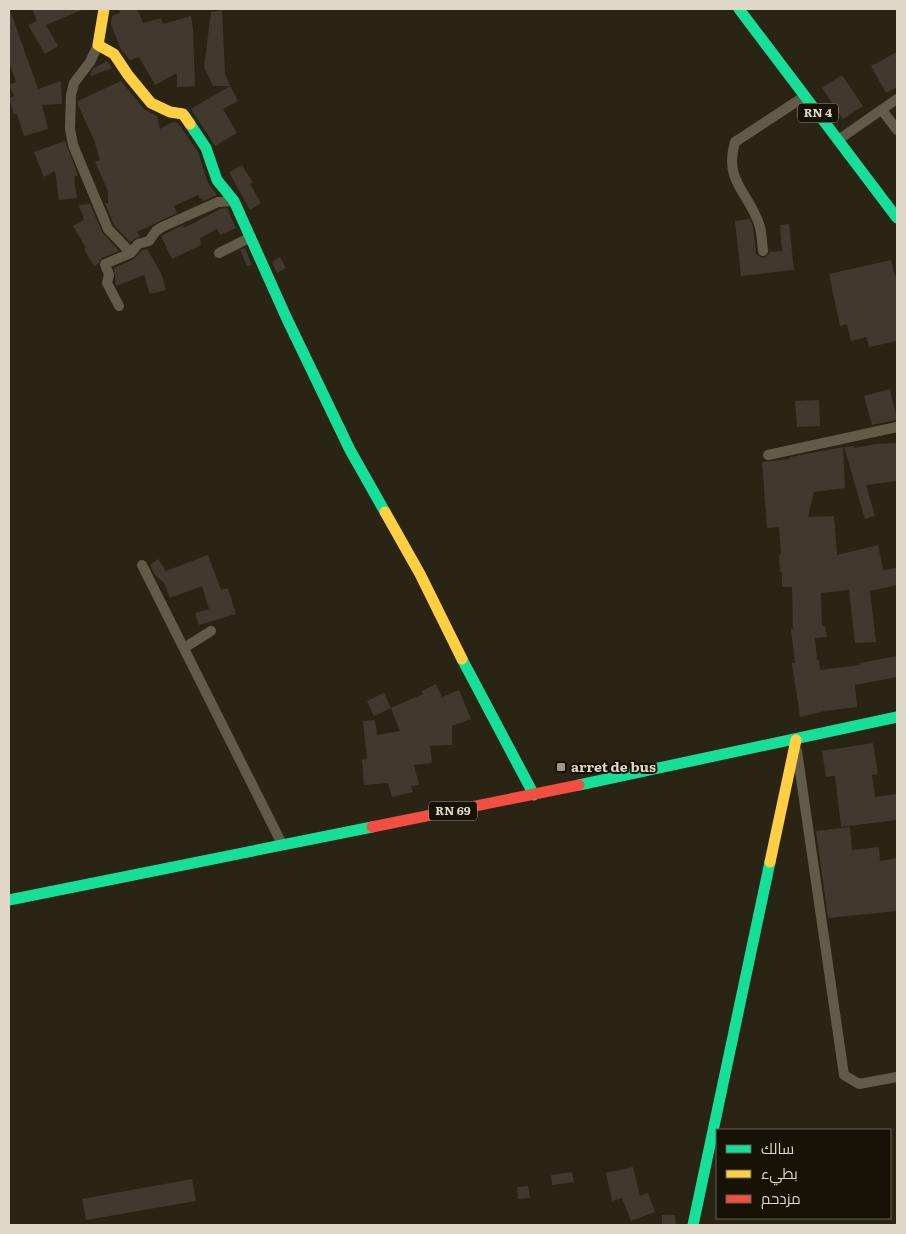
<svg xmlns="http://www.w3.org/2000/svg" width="906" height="1234" font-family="Literata,Cairo,serif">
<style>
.building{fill:#41392e}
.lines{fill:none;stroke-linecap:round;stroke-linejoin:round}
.street{stroke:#615c4a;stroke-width:10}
.fast{stroke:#16e098;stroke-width:11}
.slow{stroke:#ffcf43;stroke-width:11}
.jam{stroke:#f24e42;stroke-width:11}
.poi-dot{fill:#a09989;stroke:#171206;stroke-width:2}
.labels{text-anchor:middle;stroke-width:4;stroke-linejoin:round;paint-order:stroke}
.shield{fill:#171206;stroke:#a39d8e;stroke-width:1}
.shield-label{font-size:12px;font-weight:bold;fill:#dfd8c8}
.poi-label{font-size:14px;font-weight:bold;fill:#dfd8c8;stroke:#171206;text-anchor:start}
</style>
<rect width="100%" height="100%" fill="#2a2414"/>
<path class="building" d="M32,9H84L46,25L58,46L45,54L28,25L37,21Z
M119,9H137L143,23L161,18L163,24L191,16L193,28L195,86L177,87V73L155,85L139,57L130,60L120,48L111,24L112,16L120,13Z
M9,10H10L38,89L61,81L62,104L42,105L48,129L24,136L17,114H14L9,98L14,96L9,85L16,82L9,62Z
M222,10L225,74L230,86H213L204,67L211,12Z
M897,52V87L886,93L871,66Z
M107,61L112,68L91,76L90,74L94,68Z
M842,75L863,106L843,119L822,88Z
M121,81L144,109L157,116L160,129L173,122L178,123L198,152L208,183L217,195L203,201L202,198L200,199L198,195L174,206L177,213L137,232L140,236L130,242L114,225L105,203H108V191L95,162L100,160L94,140L78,105V101Z
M230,86L238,101L223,109L237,133L215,146L191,109Z
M65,141L78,175L74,177L77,198L59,200L55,171L44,177L34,152Z
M242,165L253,183L250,184L261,203L250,210L229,172Z
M90,204L102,232L119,251L102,258L98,264L94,266L84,249L86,248L73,226L84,220L79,205Z
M227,208L236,228L220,235L217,229L200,238L201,245L172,259L161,236L183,225L184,228L220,209Z
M750,219L753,227L756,254L763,258L767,256L770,252L782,251L780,225L789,224L794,270L741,276L735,221Z
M245,248L252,265L247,266L240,250Z
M147,249L161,273L166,290L150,294L144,275L116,286L114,268L134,259L142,250Z
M280,257L286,268L277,273L272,262Z
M891,260L895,276H897V341L869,347L867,337L851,341L847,324L840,326L829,274Z
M890,389L897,420L872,425L864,396Z
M819,400L820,426L797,427L795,401Z
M897,443V481L866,485L875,516L865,519L844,447L854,446V448L876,444Z
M843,447L845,488L814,492L808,517L834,516L837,555L878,545L883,570L897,568V585L870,591L876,642L855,643L849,590L821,593L822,626H825L827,637L815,638L817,660H819L820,670L860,665V663L897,656V677L855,685L857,707L825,711L800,717L792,663H795L791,629H793L792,587H782V572H780L779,555L781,554L779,527L767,528L762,462L790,459V457Z
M208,555L221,590L228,588L236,614L199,625L195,613L209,609L202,586L170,598L164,583L155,575L150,565L158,559L166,571Z
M436,684L442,697L459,690L471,719L452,726V745L430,746L432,763L414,765L419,785L411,786L413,792L392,797L388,783L364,785L362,760L367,759L363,721L375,720L377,735L400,731L391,708L374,716L367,701L384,693L391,708L423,694L422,691Z
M873,743L878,774L872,775L875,797L897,794V820L841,827L835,776L826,777L822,751Z
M850,827L852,850L879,847L880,861L897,858V911L828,918L816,831Z
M633,1167L640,1196L648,1193L655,1212L631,1221L622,1198L612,1201L606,1173Z
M572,1172L574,1182L552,1185L551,1175Z
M192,1179L196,1201L86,1220L82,1199Z
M528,1186L530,1198L518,1199L517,1187Z
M662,1215H675L676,1225H662Z"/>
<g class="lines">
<path class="street" d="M98,45L90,62L74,83L71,95L70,129L73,145L108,229L131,253L105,264L109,275L107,283L119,306
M882,110L897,130
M838,140L897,99
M763,251C762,243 762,235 760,227C750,193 723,182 735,142L805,96
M131,253L138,244L149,241L156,231L162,227L218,202L234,201
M219,253L251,237
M768,455L897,427
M142,565L282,844
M184,648L211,631
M797,751L844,1075L859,1084L897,1077"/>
<path class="fast" d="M739,9L897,218
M190,124L206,148L217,180L234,201L287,319L350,450L385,512
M462,659L534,795
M579,785L897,717
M9,900L372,827
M693,1225L770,862"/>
<path class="slow" d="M104,9L98,45L114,54L128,75L151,103L170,112L183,114L190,124
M385,512L420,574L462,659
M770,862L796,740"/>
<path class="jam" d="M372,827L579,785"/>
</g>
<rect class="poi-dot" x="556" y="762" width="10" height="10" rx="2.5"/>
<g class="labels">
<g class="shield">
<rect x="798" y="103.5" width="40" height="19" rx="4"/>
<rect x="429" y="801.5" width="48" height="19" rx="4"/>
</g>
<g class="shield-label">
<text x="818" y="117">RN 4</text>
<text x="453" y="815">RN 69</text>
</g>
<g class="poi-label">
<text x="571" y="772">arret de bus</text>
</g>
</g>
<rect width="906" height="1234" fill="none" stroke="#dfd8c8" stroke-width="20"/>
<rect x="716" y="1129" width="175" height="90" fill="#171206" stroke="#676154"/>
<rect x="726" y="1145" width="25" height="8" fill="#16e098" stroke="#676154"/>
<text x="761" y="1154" font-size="15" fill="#dfd8c8">سالك</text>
<rect x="726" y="1170" width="25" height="8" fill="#ffcf43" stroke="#676154"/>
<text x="761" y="1179" font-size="15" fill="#dfd8c8">بطيء</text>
<rect x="726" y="1195" width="25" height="8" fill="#f24e42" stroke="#676154"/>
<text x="761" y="1204" font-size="15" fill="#dfd8c8">مزدحم</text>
</svg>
